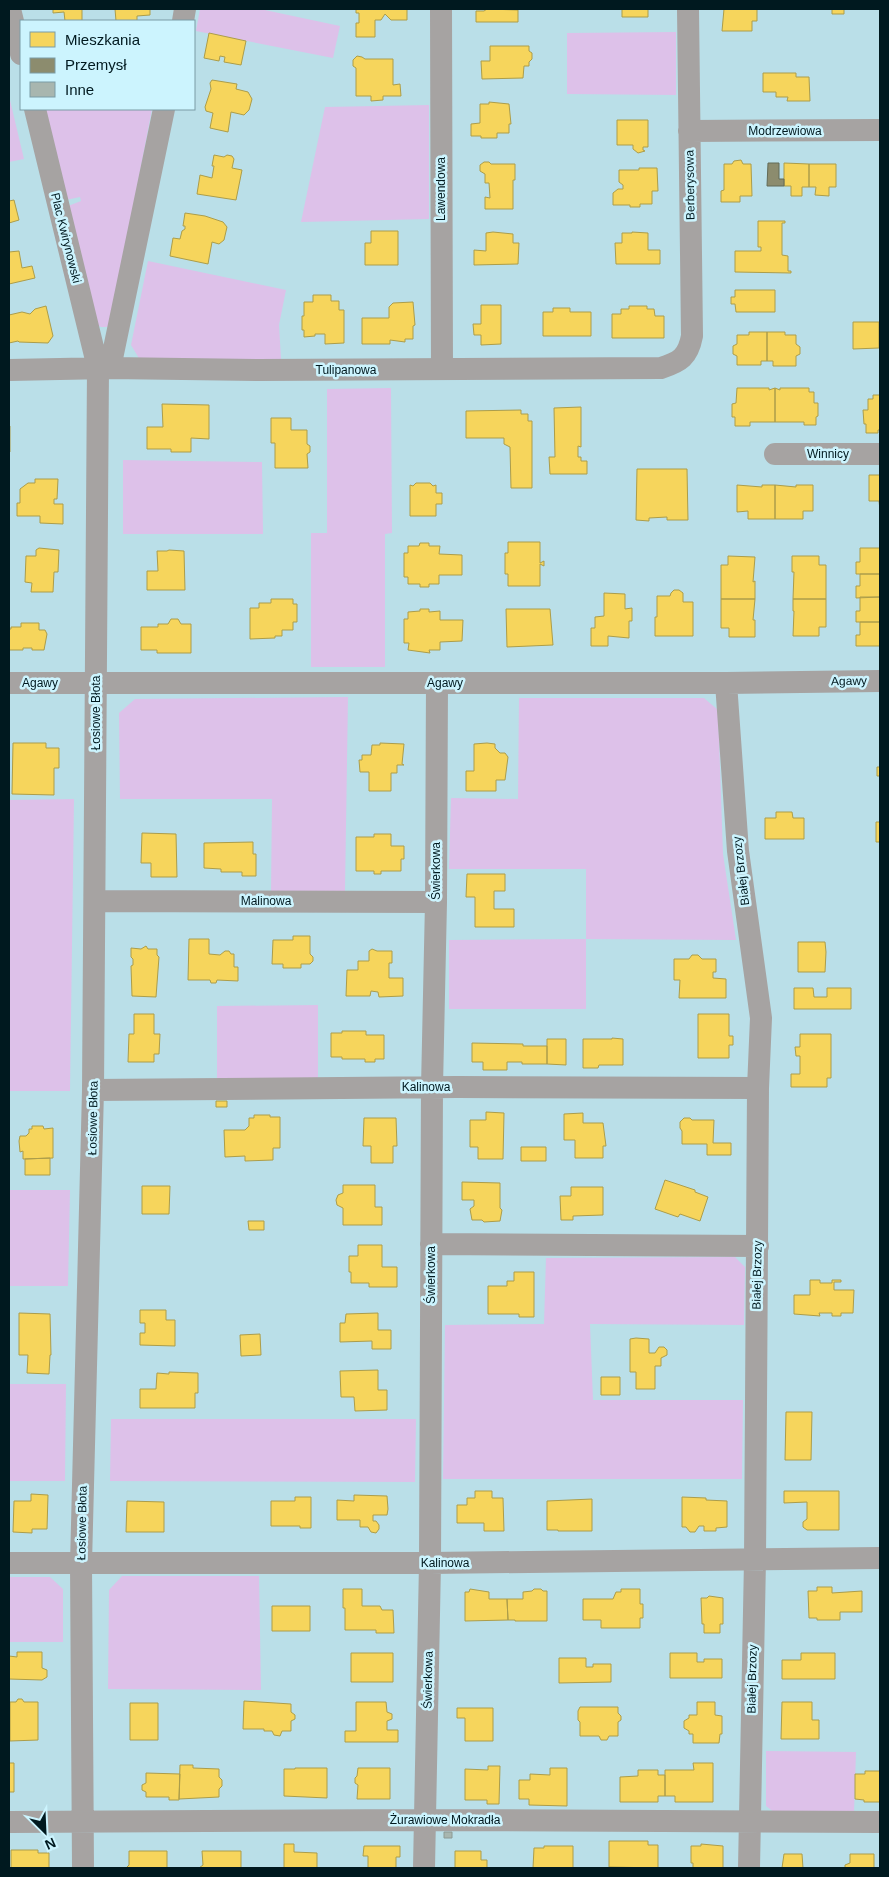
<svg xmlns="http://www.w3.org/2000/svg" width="889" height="1877" font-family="Arial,sans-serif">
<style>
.green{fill:#ddc1e9}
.homes{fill:#f6d55c;stroke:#ac9d4a}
.industry{fill:#8c8c6e;stroke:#626a56}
.building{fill:#a8b6af;stroke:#8c9a94}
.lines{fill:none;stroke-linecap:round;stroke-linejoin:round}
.minor{stroke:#a6a3a2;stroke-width:22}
.labels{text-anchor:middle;stroke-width:5;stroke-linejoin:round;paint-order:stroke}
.street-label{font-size:12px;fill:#00191f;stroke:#ccf4fe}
</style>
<rect width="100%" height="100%" fill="#badfe8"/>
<path class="green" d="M200,9H260L340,26L333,58L196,31Z
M676,32V95L567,94V33Z
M9,96L24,159L9,162Z
M429,105V219L301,222L325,107Z
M44,109H152L111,323L107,327H101L96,324L68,206L81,201L80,197L66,200Z
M148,261L286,290L279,325L281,359L140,360L131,345Z
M391,388L392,533L385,534V667H311V533H327V389Z
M123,460L262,462L263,534H123Z
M348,697L345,891L271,892L272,799H120L119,713L135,699Z
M519,698H704L718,710L723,854L736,940L586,939V1009H449V940L586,939V869H449L451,798L518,799Z
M74,799L70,1091H9V800Z
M318,1005V1079H217V1006Z
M9,1190H70L68,1286H9Z
M735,1257L745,1267L744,1325L590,1324L593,1400H743L742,1479H443L445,1325L544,1324L546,1258Z
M9,1384H66L65,1481H9Z
M111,1419H416L415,1482L110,1481Z
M122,1576H259L261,1690L108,1689L109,1590Z
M9,1577H50L63,1589V1642H9Z
M766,1751L856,1752L854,1813H775L766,1806Z"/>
<path class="homes" d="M53,9H82V21H65L64,12L53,13Z
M115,9H150V15L137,16V21H116Z
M356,9H407V20H391L385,14L381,20H375V37H356V23H359V13H356Z
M487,9L518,10V22H476V11H484Z
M622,9H648V17H622Z
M724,9H757V21H752V31H722Z
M832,9H844V14H832Z
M209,33L246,41L241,65L224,62L225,57L220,56L219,61L204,58Z
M490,46H529V51L532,53V59L529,62V66H524L523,78L482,79L481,61H490Z
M357,56L362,57L365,59H393V85L400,84L401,96H383V100L371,101V96H356V68L353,66V60Z
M763,73H796V77H809L810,101H787L788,97H776V92H763Z
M212,80L237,84L236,89L248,92L252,99L249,110L244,115L231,112L228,132L210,128L213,113L206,111L205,107L211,89L210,83Z
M489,102L509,104L511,124H509V133H497V138H481V136H471V124L480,123V104H489Z
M617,120H648V147H643V150L645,151L638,153L633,149V145H617Z
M214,155L224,157L227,155L232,156L234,159L232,168L242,170L236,200L197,194L200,175L212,178L214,166H212Z
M741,160L743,164H751L752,196H740V202H721V191L724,190V164H732L734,161Z
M484,162H489L491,164H515V180H513V209H485V197L490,198L489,183H485V174L480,171V165Z
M784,163L809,164V187H802V196H791V186H784Z
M809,164H836V187H829V196L815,195L816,187H809Z
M639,168H657L658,191H652V204H640V207H630V205H613V193L618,189H623V185L619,182V170H639Z
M14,200L19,220L9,223V201Z
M185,213L205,216L223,222L227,227L224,240L219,244L212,242L208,264L170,256L173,238L180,239L182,231L185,229V226H183Z
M758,221H785V223H782V255L788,256V271H791V273L735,272V251H761V247H758Z
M371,231H398V265H365V243H371Z
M493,232L513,234V243H519L518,264L474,265V250L486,251V233Z
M632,232L648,233V250H660V264H616L615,243H622V233H632Z
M19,251L22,268L32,266L35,278L9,284V252Z
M735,290H775V312H736L735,304H731V297H735Z
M313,295H331V301H339V310H344V343L325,344V334H315V336L304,337V330H302V316H304V302H313Z
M413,302L415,325L413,326V339H405V342L390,340V344H362V318H389V307L393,303Z
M481,305H501V344L481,345V335H474L473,324H481Z
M46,306L53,336L48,343L19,342L18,341L9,343V315L22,312L30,314L35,309Z
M629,306H647V309H654L655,316H664V338H612V314H621V309H629Z
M553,308H570V312H591V336H543V312H553Z
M853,322H879V348L853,349Z
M749,332H767V361H761V365H737V356L733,354V346L737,344V335H749Z
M767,332H785V335H796V344L800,347V354L796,356V366H773V361H767Z
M737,388H769V390L775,388V422H750V426H735V417H732V404L736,403Z
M775,388L780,390V388H809V392H814V403H818V416L816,417V425H804V422H775Z
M873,395H880V430H878V433H866V424H864L863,410H868V399H873Z
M162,404L209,405V439L191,438V452H171V449H147V427H163Z
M581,407V447L578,446V457H581V461H587V474H550L549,457H555L554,408Z
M521,410V414H528V421H532V488H511L510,447L504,444V438H466V411Z
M271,418H291V430H307V444L310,446V452L307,454L308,468H275V443H271Z
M9,426H10V452H9Z
M637,469H687L688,520H667V517L649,518V521L636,520Z
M869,475H880V510L879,501H869Z
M35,479H58L57,499H54V504H63V524L40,523V516H17V503H20V489L28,483H35Z
M416,483H430L433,486L436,485V493H442V504H436V516H410V485L413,486Z
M737,485L762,487V485H775V519H748V511L737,512Z
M775,485L796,487V485H813V511H803V519H775Z
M508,542H540V563L544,561V566L540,564V586H508V574H505V553H508Z
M420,543H429V546H440L439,554L462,555V575H439V584H429V587H420V584H408V577H404V553H408V546H419Z
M39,548L59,550L58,572H54L53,592H31L32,583L25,582L26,556H36V550Z
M860,548H880V574H856V562H860Z
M169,550L184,551L185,590H147V571H158L157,551H167Z
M728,556L755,557L753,582L755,581V599H721V565H728Z
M792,556H819V565H826V599H793L794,572H792Z
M860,574H880V597L856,598V586H860Z
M674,590H679L683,593V602H693V636H655V617H657V596H670L671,593Z
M604,593L625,594V609L632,608V621H629V638L608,636V646H591V628H595V617L604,616Z
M860,597H880V622H856V611H860Z
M271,599H293V604H297V622H293V630H282V636H275V638L250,639V608H259V603H271Z
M721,599H755L753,620H755V637H729V628H721Z
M793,599H826V627H819V636H793L794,611H793Z
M420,609H429V612L440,611V620H463L462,641L440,642V650H429L430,653L408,650L409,643H404V619H408V612L420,611Z
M506,609H550L553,645L507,647Z
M171,619H178L181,624H191V653H157V650H141V627H158V624H168Z
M860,622H880V646H856V635H860Z
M21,623H39V630H45L47,634L44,650H32V648H23V650H9V629H11V627H21Z
M13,743H46V748H59V768H54V795L12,794Z
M380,743L404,744L402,764L404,765H397V773H391V791H369V772H360L359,760H362V755H371L372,745H380Z
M487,743L495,744V748L500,753H505L508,757L505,780H496V791H466V771H474V744Z
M877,767H880V776H877Z
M776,812H792L793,818H804V839H765V818H776Z
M876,822H880V842H876Z
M142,833L176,834L177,877H151V863H141Z
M374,834H391V846H404V859H401V871H381V874H374V871H356V837H374Z
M253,842V854H256V876H242V872H221V869L204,868V843Z
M467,874H505V891H494V909H514V927H475V897H466Z
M293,936H310V954L313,957V961L310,964H301V968H283V964H272L273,940H293Z
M189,939H209V954L220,955L225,951H229L231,954H234V967H238V981L217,980L216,983H211L210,980H188Z
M798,942H825L826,952L825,972H798Z
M146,946L148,949H157V955L159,957L156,997L132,996L131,966L133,965V959L131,957V948L141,949Z
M372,949L377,951H392V963H389V978H403V996L379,997L378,992L371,991L370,996H346L347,970H358V961H369V951Z
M692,955H698L702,959H716V972H713V978L726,979V998H679L680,980H674V959H689Z
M794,988H813L814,997H827V988H851V1009H794Z
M134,1014H154V1034H160L159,1054H154V1062H128L129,1034H134Z
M698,1014H729V1036H733V1045H729V1058H698Z
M342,1031H366V1035H384V1059H375V1062H365V1059H342V1057H331V1033H342Z
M800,1034H831V1078H827V1087H791V1074H800V1056H796L795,1047H800Z
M612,1038L623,1039V1065H599L598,1068H583V1039H612Z
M547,1039H566V1065L547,1064Z
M472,1043L523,1044V1046H547V1064H522V1062H507V1070H483V1062H472Z
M216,1101H227V1107H216Z
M486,1112L504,1113L503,1159H478V1147H470V1120H486Z
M583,1113V1123H603L606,1146H603V1158H575V1140H564V1114Z
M254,1115H270V1117H280V1148H273V1160L245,1161V1156L225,1157L224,1130H245L249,1126V1118H254Z
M364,1118H396L397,1146H393V1163H371V1146H363Z
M684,1118H690L692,1120H714L713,1143H731V1155H707V1144H682V1131L680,1128V1122Z
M32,1126H43L44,1129L53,1128V1158L23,1159V1151L20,1152L19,1141L20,1136H26L29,1133V1129H32Z
M521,1147H546V1161H521Z
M50,1158V1175H25V1159Z
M665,1180L695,1190V1192L708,1197L700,1221L680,1214L678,1217L655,1209Z
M462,1182L500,1183V1208L502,1210L500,1221L484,1222L482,1220H472L470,1209L474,1206V1200H462Z
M343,1185H375V1207H382V1225H343V1208L337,1205L336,1200L338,1195L343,1193Z
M142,1186H170L169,1214H142Z
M571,1187H603V1215L573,1216V1220H561L560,1196H571Z
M248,1221H264V1230H249Z
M358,1245H382V1267H397V1287H369V1283H351V1272H349V1256H358Z
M514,1272H534V1317H519V1314H488V1286H507V1281H514Z
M810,1280H820V1283H832V1280H841V1282H834V1290H854L853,1313H841V1316H832V1313H819L820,1316L794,1314V1295H810Z
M140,1310H166V1320H175V1346L140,1345V1333H145V1323H140Z
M19,1313L50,1314L51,1355H50L49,1374L27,1373L28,1355H19Z
M378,1313V1330H391V1349H372V1341L340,1342V1323H345L346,1314Z
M260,1334L261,1355L241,1356L240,1335Z
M636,1338L649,1339V1353H655L659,1347H664L667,1350V1355L661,1358V1366H655V1389H636V1372H630V1339Z
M378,1370V1390H387V1410L355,1411L354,1397H341L340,1371Z
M169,1372L198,1373V1393H195V1408H140V1389H156L157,1373L169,1374Z
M601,1377H620V1395H601Z
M786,1412H812L811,1460H785Z
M475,1491H492V1498H503L504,1531H484V1523H457V1505H467V1498H475Z
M784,1491H839V1530H807L803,1527V1522L807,1519V1502L784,1503Z
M31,1494L48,1495L47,1529H32V1533L13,1532L14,1501H31Z
M354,1495L387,1496L388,1509L387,1515H373V1521H376L379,1525V1529L376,1533L371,1532L368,1527H360V1520H337V1500L354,1501Z
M295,1497H311V1528H300V1526H271V1501H295Z
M682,1497L706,1498V1500L727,1501V1527L716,1528V1531H704V1526H699L695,1532H690L686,1527H682Z
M592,1499V1531H558V1530H547V1501Z
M127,1501L164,1502V1532H126Z
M817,1587H832V1593L862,1591V1612H840V1620H817V1618H809L808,1591H817Z
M343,1589H362V1606H380L382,1610H393L394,1633H376V1630H345V1608H343Z
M470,1589L489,1592V1599H507L508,1620L465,1621V1592H469Z
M534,1589H541L543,1591H547V1621H515V1620H508L507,1599H523V1592L532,1591Z
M621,1589H640V1604H643V1618H640V1628H601V1620H583V1599H613L616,1592H621Z
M709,1596L723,1598V1624H720V1633H704V1624H702L701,1598H707Z
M272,1606H310V1631H272Z
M17,1652H42V1668L47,1670V1677L42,1680L9,1679V1656L17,1657Z
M351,1653H393V1682H351Z
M670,1653H697V1662H704V1659H722V1678H670Z
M801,1653H835V1679H782V1660H801Z
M559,1658H586V1667H593V1664H611V1682L559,1683Z
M18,1699H22L24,1702H38V1740L10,1741V1702H16Z
M244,1701L291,1704V1712L295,1715V1719L291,1721V1731H282L280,1736L274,1735L272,1731H264V1729H243Z
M356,1702H386L387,1712L392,1714V1719L387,1721V1730H398V1742H345V1731H356Z
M697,1702H715V1715L722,1716V1734H720L719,1743H693V1734H689V1731L684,1728V1721L689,1718V1715H697Z
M782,1702H812V1720H819V1739H781Z
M130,1703H158V1740H130Z
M580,1707H618V1713L621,1716V1720L618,1722V1736H609L607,1740H601L599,1736H580V1722L578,1720V1711Z
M457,1708H493V1741H465V1718H457Z
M9,1763H14V1792H9Z
M693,1763H713V1802H675V1796H665V1770H694Z
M180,1765H193V1768L219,1769V1777L222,1780V1786L219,1789V1797L179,1799Z
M488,1766H500L499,1804H487V1800H465V1769L488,1770Z
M295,1768H327V1798L284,1796V1769H295Z
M358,1768H390V1799H357L358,1785L355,1783V1778L357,1776Z
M550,1768H567V1806L529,1805V1799H519V1780H530V1774L550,1775Z
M638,1770H658V1775H665V1796H658V1802H620V1777L638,1776Z
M865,1771H880V1802H864V1800L855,1799V1774H865Z
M146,1773L180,1774L179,1800H169V1797H146V1792L142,1790V1785L146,1783Z
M609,1841H648V1845H658V1868L609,1867Z
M284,1844H294V1852L317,1853V1868H284Z
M701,1844L723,1846V1868H693V1863H691V1846H701Z
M364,1846H400V1857H396V1868H368V1856H363Z
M544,1846H573V1868H533L534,1848H544Z
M11,1850H38V1853H49V1868H11Z
M129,1851H167V1868H126L129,1865Z
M202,1851H241V1868H199L203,1865Z
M455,1851H481V1860H487V1868H455Z
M784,1854H802L803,1868H782Z
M850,1854H874V1868H845V1865L850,1863Z"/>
<path class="industry" d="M768,163H779V179H784V186H767Z"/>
<path class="building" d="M444,1832H452V1838H444Z"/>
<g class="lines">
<path class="minor" d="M10,9L21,54
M441,9L442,369
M183,21L185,9
M35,109L98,368L93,1090L81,1564L83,1868
M689,131L880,130
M110,368L164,109
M9,370L110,368L258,370L661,368C680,362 688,357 692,336L688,9
M775,454H880
M9,683H726L880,681
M726,683L738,851L761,1018L758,1088L755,1560L749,1868
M96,901L436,902
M93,1090L457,1087L758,1088
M431,1244L758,1246
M9,1563H430L880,1558
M9,1822L425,1820L880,1822
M424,1868L430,1563L432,1087L436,902L437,683"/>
</g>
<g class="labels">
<g class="street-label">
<text x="785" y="135">Modrzewiowa</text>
<text transform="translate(690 185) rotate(-91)" y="4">Berberysowa</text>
<text transform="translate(441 189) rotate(-90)" y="4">Lawendowa</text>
<text transform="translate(66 238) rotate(76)" y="4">Plac Kwirynowski</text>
<text x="346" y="374">Tulipanowa</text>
<text x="828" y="458">Winnicy</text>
<text transform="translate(849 681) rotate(-1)" y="4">Agawy</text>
<text x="40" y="687">Agawy</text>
<text x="445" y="687">Agawy</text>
<text transform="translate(96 713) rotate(-90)" y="4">Łosiowe Błota</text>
<text transform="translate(436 871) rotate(-90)" y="4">Świerkowa</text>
<text transform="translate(741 871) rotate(-97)" y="4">Białej Brzozy</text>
<text x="266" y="905">Malinowa</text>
<text x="426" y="1091">Kalinowa</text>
<text transform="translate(93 1118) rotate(-89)" y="4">Łosiowe Błota</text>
<text transform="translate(431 1275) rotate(-90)" y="4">Świerkowa</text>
<text transform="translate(757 1275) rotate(-89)" y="4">Białej Brzozy</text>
<text transform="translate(82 1523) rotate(-89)" y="4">Łosiowe Błota</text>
<text x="445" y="1567">Kalinowa</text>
<text transform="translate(752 1679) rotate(-89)" y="4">Białej Brzozy</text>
<text transform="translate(428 1680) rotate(-89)" y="4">Świerkowa</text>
<text x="445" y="1824">Żurawiowe Mokradła</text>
</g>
</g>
<rect width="889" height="1877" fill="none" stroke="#00191f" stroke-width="20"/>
<rect x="20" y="20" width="175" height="90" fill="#ccf4fe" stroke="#7a9ca5"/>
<rect x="30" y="32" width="25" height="15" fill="#f6d55c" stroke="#7a9ca5"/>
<text x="65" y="45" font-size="15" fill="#00191f">Mieszkania</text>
<rect x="30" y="58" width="25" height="15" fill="#8c8c6e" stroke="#7a9ca5"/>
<text x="65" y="70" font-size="15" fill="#00191f">Przemysł</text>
<rect x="30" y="82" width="25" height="15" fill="#a8b6af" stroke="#7a9ca5"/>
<text x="65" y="95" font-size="15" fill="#00191f">Inne</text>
<g transform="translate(45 1832) rotate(156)" stroke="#ccf4fe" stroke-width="4" paint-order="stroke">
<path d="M0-4L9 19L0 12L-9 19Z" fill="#00191f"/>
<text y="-8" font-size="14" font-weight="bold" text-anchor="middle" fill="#00191f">N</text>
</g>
</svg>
